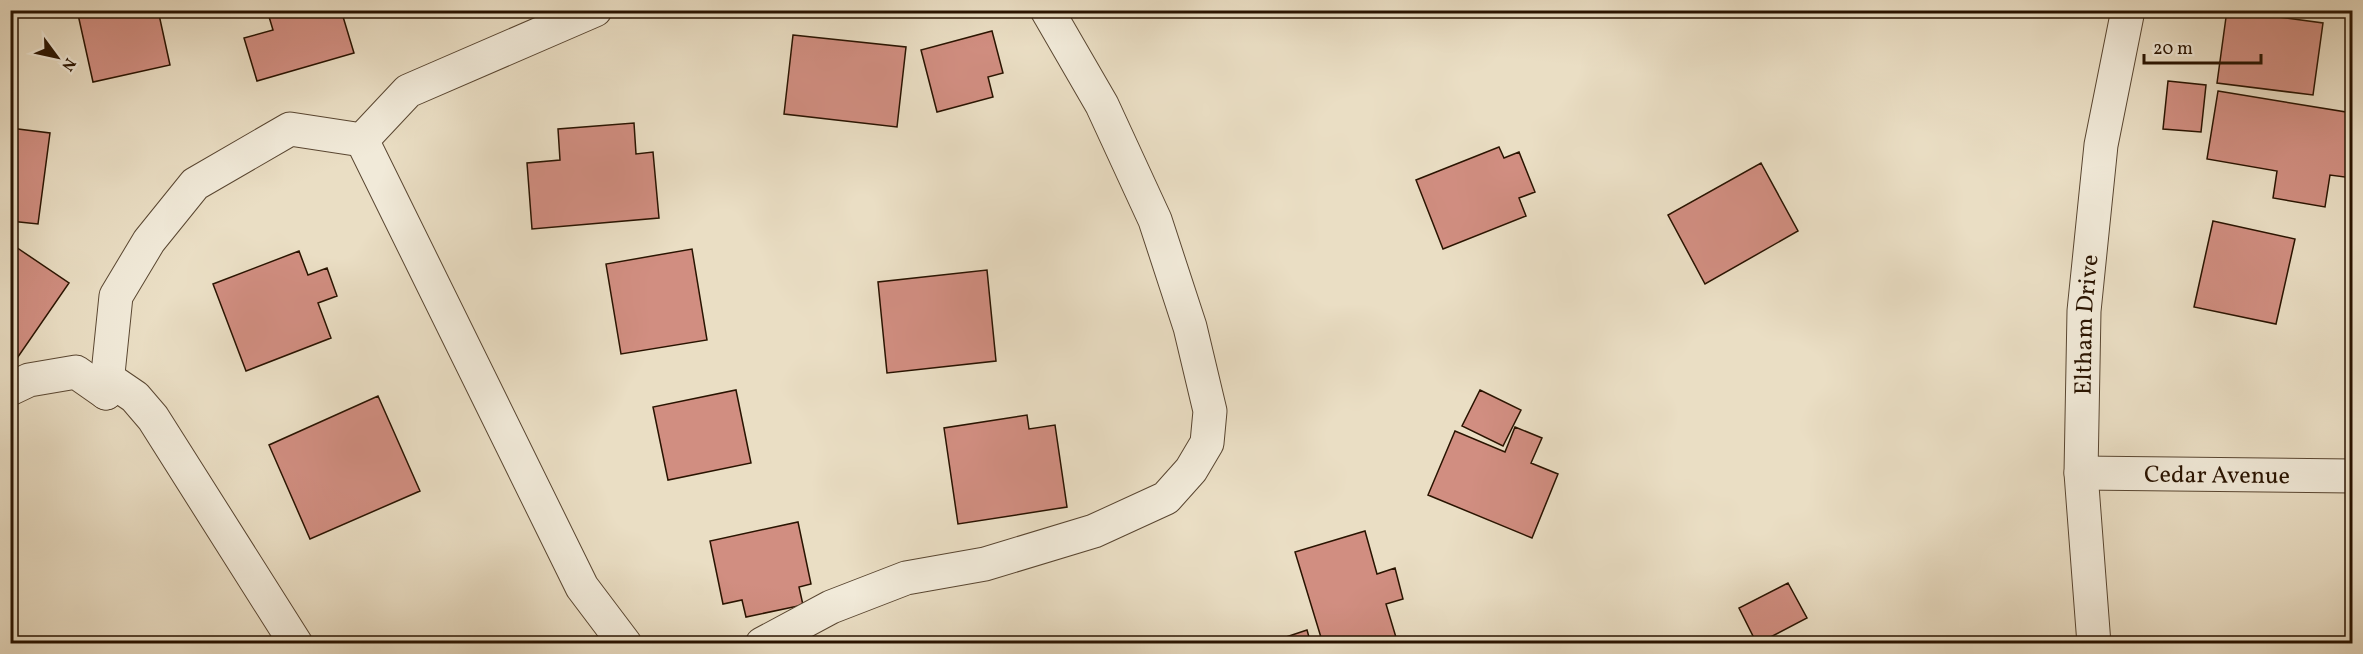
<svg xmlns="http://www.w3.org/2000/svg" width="2363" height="654" font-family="Vollkorn,serif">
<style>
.building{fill:#d18e81;stroke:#291300;stroke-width:1.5}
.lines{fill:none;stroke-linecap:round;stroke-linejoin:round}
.minor-casing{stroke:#594631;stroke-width:35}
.minor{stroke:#f1ead9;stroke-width:33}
.labels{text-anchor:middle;stroke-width:5;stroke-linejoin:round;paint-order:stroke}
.street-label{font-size:24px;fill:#291300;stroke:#f1ead9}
</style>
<rect width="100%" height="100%" fill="#eadec4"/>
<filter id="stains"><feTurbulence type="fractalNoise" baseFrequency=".00333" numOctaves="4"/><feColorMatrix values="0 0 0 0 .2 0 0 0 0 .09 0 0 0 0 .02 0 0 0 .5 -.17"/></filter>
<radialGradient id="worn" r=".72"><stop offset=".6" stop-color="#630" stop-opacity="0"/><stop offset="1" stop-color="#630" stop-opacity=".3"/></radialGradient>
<path class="building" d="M77,10H158L170,65L93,82Z
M267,10H341L354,53L257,81L244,38L273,30Z
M2227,10L2323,23L2313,95L2217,83Z
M992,31L1003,73L988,77L993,97L937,112L921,50Z
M793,35L906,47L897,127L784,114Z
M2168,81L2206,85L2201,132L2163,129Z
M2218,91L2352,113V178L2330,175L2325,207L2273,198L2277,171L2207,159Z
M634,123L636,154L653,152L659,218L532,229L527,163L560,160L558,129Z
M10,128L50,133L38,224L10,221Z
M1499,147L1504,158L1519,152L1535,192L1519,198L1526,216L1443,249L1416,180Z
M1761,163L1798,231L1705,284L1668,215Z
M2213,221L2295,239L2276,324L2194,307Z
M10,243L69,283L11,367H10Z
M692,249L707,340L621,354L606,264Z
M299,251L308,275L327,268L337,296L318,303L331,338L246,371L213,284Z
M987,270L996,361L887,373L878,282Z
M736,390L751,463L668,480L653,407Z
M1480,390L1521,410L1503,446L1462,426Z
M378,396L420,491L310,539L269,445Z
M1027,415L1029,429L1055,425L1067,507L958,524L944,428Z
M1515,427L1542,438L1531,463L1558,474L1532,538L1428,495L1455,431L1505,452Z
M798,522L811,584L799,587L803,605L746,617L742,600L723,604L710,541Z
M1365,531L1377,574L1395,568L1403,599L1386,604L1398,644H1323L1295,552Z
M1788,583L1807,618L1757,644L1739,608Z
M1307,630L1311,644H1288L1286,637Z"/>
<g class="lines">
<defs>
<g id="minor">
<path d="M362,140L582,587L625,644"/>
<path d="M10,389L29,380L76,372L106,393L116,384L135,397L153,418L296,644"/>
<path d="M106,393L116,296L149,241L195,184L290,129L362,140L408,91L595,10"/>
<path id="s1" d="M2081,473L2352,476"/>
<path d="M762,644L831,607L906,578L985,564L1094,531L1166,498L1191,470L1207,443L1210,411L1190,327L1155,220L1102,105L1047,10"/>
<path id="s2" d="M2094,644L2081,473L2084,311L2101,145L2128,10"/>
</g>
</defs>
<use href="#minor" class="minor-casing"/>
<use href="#minor" class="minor"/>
</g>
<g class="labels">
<g class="street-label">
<text dy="8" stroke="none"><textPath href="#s2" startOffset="320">Eltham Drive</textPath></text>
<text dy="8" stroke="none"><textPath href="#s1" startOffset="136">Cedar Avenue</textPath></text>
</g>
</g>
<rect width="2363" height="654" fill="none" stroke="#eadec4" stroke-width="36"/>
<rect x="12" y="12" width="2339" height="630" fill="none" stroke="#291300" stroke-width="3"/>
<rect x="18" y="18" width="2327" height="618" fill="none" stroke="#291300" stroke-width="1.5"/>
<g transform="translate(57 57) rotate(123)" stroke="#f1ead9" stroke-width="4.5" paint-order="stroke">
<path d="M0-4.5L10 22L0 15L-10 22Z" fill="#291300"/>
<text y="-9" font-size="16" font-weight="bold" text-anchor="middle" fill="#291300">N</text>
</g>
<path d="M2144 54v9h117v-9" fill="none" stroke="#291300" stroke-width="3"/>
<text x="2153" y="54" font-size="18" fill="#291300" stroke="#f1ead9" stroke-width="4.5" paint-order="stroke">20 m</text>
<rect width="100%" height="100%" filter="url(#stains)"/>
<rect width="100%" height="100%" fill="url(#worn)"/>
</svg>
